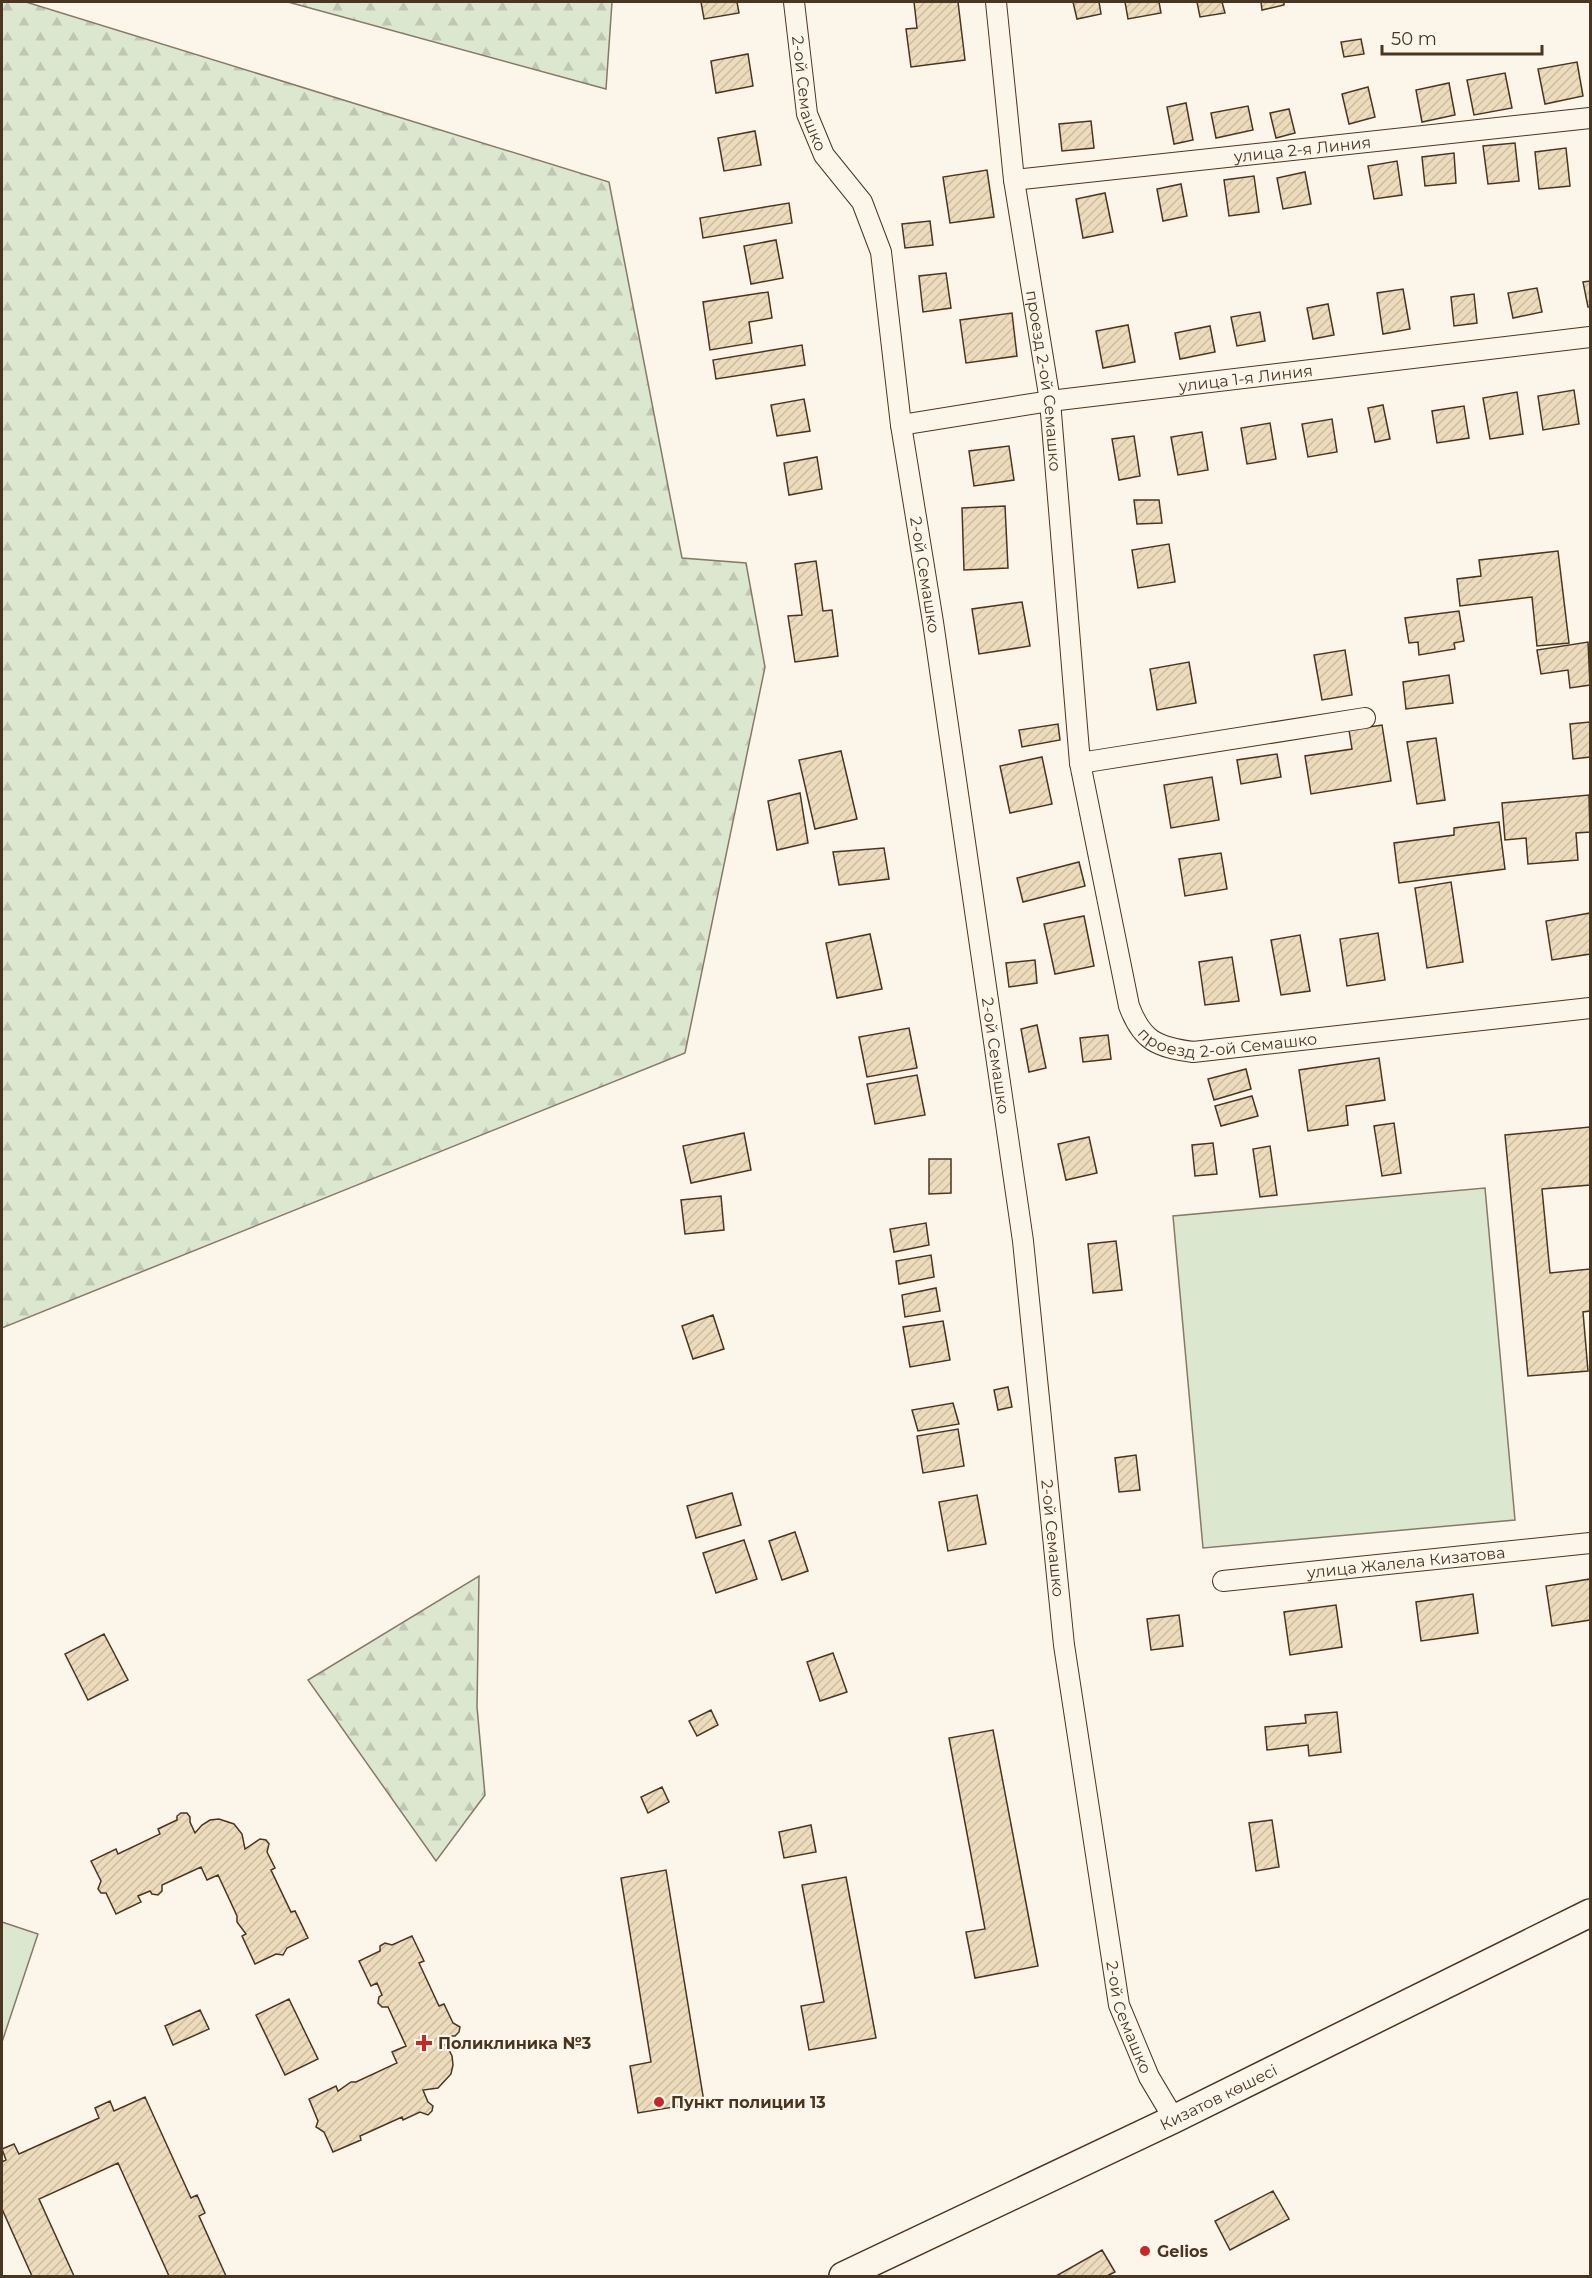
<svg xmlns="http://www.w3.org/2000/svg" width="1592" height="2278" font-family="Montserrat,sans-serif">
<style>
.forest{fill:url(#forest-firs);stroke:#887966;stroke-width:1.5}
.pitch{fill:#dce7d0;stroke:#887966;stroke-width:1.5}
.building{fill:url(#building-hatch);stroke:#4a3520;stroke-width:1.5}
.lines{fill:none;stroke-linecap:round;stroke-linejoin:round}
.street-casing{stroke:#4a3520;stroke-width:22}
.secondary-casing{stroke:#4a3520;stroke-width:30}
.street{stroke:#fbf6e9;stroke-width:20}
.secondary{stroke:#fbf6e9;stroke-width:27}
.poi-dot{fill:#c62828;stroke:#fbf6e9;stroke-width:2}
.labels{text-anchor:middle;stroke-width:4.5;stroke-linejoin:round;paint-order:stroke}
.street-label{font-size:16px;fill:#4a3520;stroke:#fbf6e9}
.poi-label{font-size:16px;font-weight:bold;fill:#4a3520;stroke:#fbf6e9;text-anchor:start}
</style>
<defs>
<pattern id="forest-firs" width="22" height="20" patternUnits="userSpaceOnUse" patternTransform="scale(1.5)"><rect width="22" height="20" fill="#dce7d0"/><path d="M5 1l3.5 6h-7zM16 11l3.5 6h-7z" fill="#bec7b2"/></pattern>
<pattern id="building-hatch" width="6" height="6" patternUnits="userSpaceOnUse" patternTransform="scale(1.5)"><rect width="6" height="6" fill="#ecdcbc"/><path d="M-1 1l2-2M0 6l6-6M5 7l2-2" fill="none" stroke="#ccbda1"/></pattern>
</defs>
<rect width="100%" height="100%" fill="#fbf6e9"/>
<path class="forest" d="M2,2H26L609,182L682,558L746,563L765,667L685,1053L2,1328Z
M288,2H612L606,89Z
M479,1576L477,1707L485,1795L436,1861L308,1680Z"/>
<path class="pitch" d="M1485,1188L1515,1520L1203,1548L1173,1216Z
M2,1922L38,1934L2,2042Z"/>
<path class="building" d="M701,2H737L739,13L704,19Z
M914,2H958L965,60L911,67L906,29L917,28Z
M1073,2H1099L1101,14L1077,19Z
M1125,2H1159L1161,13L1128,19Z
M1197,2H1222L1225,13L1200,17Z
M1261,2H1284V5L1262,10Z
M1361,39L1364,54L1344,57L1341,42Z
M748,54L753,86L716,93L711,61Z
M1577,62L1583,96L1545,104L1538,69Z
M1505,73L1512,108L1474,115L1467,80Z
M1449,83L1455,115L1422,122L1416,90Z
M1368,87L1375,117L1349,124L1342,94Z
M1186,103L1193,140L1174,144L1167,107Z
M1248,106L1253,130L1216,138L1211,113Z
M1289,109L1295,133L1276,138L1270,113Z
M1091,121L1094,148L1062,151L1059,124Z
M755,131L761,165L724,171L718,138Z
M1515,143L1519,181L1488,184L1483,146Z
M1566,148L1570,186L1539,189L1535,152Z
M1454,153L1456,183L1425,186L1422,157Z
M1397,161L1402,195L1374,199L1368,166Z
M987,170L994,217L950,223L943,177Z
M1305,172L1311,204L1283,209L1277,178Z
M1254,176L1259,212L1229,216L1224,180Z
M1181,184L1187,216L1163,221L1157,189Z
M1105,193L1113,232L1083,238L1076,199Z
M789,203L792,223L703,238L700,218Z
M930,221L933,245L905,248L902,224Z
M776,240L783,278L751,284L744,246Z
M946,273L951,308L923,312L919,276Z
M1590,281V307H1588L1583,282Z
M1537,288L1542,312L1513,318L1508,293Z
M1403,289L1410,329L1383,334L1377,293Z
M768,292L772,318L749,322L752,343L710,350L703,302Z
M1474,294L1477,323L1454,326L1451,297Z
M1328,304L1334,335L1313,339L1307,308Z
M1260,312L1265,341L1237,346L1231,317Z
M1012,313L1017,356L966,363L960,320Z
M1128,325L1135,362L1103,368L1096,331Z
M1210,326L1215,352L1180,359L1175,333Z
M802,345L805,365L716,379L713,360Z
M1574,390L1579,424L1543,430L1538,396Z
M1517,392L1523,434L1490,439L1483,398Z
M804,399L810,431L777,436L771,405Z
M1383,405L1390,439L1375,442L1368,408Z
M1464,406L1469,438L1437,443L1432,411Z
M1332,419L1337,452L1308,457L1302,424Z
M1270,423L1276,459L1247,464L1241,428Z
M1202,432L1208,470L1178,475L1171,437Z
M1134,436L1140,476L1119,480L1112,439Z
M1009,446L1014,480L974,486L969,451Z
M817,457L822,489L789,495L784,463Z
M1134,500H1159L1162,523L1137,524Z
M1005,506L1008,568L964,570L962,508Z
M1169,544L1175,582L1138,588L1132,550Z
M1558,551L1569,643L1537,646L1532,597L1460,606L1457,579L1481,576L1479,560Z
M816,561L823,611L832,610L838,656L795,662L788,616L802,615L795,564Z
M1022,602L1030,646L979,654L972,609Z
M1459,611L1464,641L1454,643L1455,649L1419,655L1418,642L1409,643L1405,618Z
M1588,642L1590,685L1570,688L1568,670L1541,674L1537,650Z
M1345,650L1352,695L1322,700L1314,655Z
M1189,662L1196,703L1157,710L1150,669Z
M1449,675L1453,703L1406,709L1403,682Z
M1590,722V757L1573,759L1570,724Z
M1058,724L1060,740L1022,747L1019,730Z
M1382,725L1391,781L1311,794L1305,756L1352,749L1349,730Z
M1436,738L1445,800L1417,804L1407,742Z
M841,751L857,819L815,829L799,760Z
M1277,754L1281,777L1241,784L1237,760Z
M1042,757L1052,804L1010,813L1000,766Z
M1212,777L1219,820L1171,828L1164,785Z
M800,793L808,843L777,850L768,801Z
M1589,795L1590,832L1576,833L1578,860L1528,864L1526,838L1505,840L1502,803Z
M1499,822L1505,869L1399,883L1394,843L1454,835V828Z
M884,848L889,879L839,885L833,852Z
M1221,853L1227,889L1185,896L1179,859Z
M1079,862L1085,886L1023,902L1017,878Z
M1451,882L1463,962L1427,968L1415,888Z
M1590,913V954L1552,960L1546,921Z
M1084,916L1094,966L1055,974L1044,924Z
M1378,933L1385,980L1347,986L1340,939Z
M870,934L882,989L837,998L826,943Z
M1300,935L1310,991L1281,995L1271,940Z
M1232,957L1239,1001L1205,1005L1199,962Z
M1035,960L1037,983L1009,987L1006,963Z
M1037,1025L1046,1068L1029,1072L1021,1029Z
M909,1028L917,1068L867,1077L859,1037Z
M1108,1035L1111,1059L1083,1062L1080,1038Z
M1379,1058L1385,1100L1346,1106L1348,1125L1308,1131L1299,1070Z
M1246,1069L1251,1089L1214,1100L1208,1079Z
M917,1075L925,1115L875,1124L867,1084Z
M1252,1096L1258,1116L1221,1126L1215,1106Z
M1394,1123L1401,1173L1382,1176L1374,1126Z
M1590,1127V1185L1542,1189L1550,1273L1590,1269V1311L1583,1312L1588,1371L1528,1376L1505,1135Z
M744,1133L751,1170L691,1183L683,1146Z
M1089,1137L1097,1173L1066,1180L1058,1144Z
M1213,1143L1217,1174L1195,1176L1192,1145Z
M1270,1146L1277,1195L1260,1197L1253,1149Z
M929,1159H951V1193L929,1194Z
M721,1196L724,1230L685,1234L681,1200Z
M926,1223L929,1245L894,1252L890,1229Z
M1116,1241L1122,1290L1093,1293L1088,1244Z
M931,1255L934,1277L899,1284L896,1261Z
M936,1288L940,1311L905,1317L902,1295Z
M713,1315L724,1349L693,1359L682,1326Z
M943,1321L950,1360L910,1367L903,1327Z
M1008,1387L1012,1407L998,1410L994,1390Z
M953,1403L959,1424L918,1431L912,1410Z
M958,1429L964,1466L923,1473L917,1436Z
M1136,1455L1140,1490L1119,1492L1115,1458Z
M732,1493L741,1525L696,1538L687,1506Z
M977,1495L986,1544L948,1551L939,1502Z
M795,1532L808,1571L782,1580L769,1541Z
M744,1540L757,1579L716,1593L703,1553Z
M1590,1579V1620L1552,1626L1546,1586Z
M1473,1594L1478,1633L1421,1641L1416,1602Z
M1336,1605L1342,1647L1290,1655L1284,1612Z
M1179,1615L1183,1646L1151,1650L1147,1619Z
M104,1634L128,1680L88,1700L65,1654Z
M833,1653L847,1692L820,1701L807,1662Z
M711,1710L718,1725L697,1736L689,1721Z
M1337,1712L1341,1752L1309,1756L1308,1745L1267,1750L1265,1727L1306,1723L1305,1715Z
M993,1730L1038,1966L975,1978L966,1932L985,1929L949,1738Z
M662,1787L669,1802L648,1813L641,1797Z
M181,1813H187L190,1817V1822L195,1833L202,1825L210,1820L219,1819L234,1824L242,1834L245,1849L260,1839L266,1840L269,1844L267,1852L275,1868L271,1870L291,1912L295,1911L308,1938L287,1948L283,1955L276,1954L255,1964L242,1936L246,1934L237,1922V1916L218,1875L207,1880L201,1867L162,1885V1891L158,1895L152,1894L150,1891L138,1896L141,1902L116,1914L106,1893H101L98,1889L101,1881L91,1861L116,1849L118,1854L160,1834L158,1829L177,1820V1816Z
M1272,1820L1279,1867L1256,1871L1249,1823Z
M811,1825L816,1852L784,1858L779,1832Z
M666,1870L704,2102L638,2113L630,2066L651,2062L621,1878Z
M846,1877L876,2038L809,2050L801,2006L824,2002L802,1885Z
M412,1936L424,1961L419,1963L439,2006L444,2004L453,2023L460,2027L459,2032L455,2036H450L440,2041L448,2048L452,2056L453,2065L451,2074L438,2088L423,2090L428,2102L433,2106L432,2111L428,2115L420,2112L403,2120L402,2117L360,2136L361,2140L333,2152L324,2132L316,2127L318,2121L309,2099L336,2086L338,2091L351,2082H356L397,2063L392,2052L406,2046L388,2007H382L378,2003L379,1997L382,1995L377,1983L371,1986L359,1961L380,1951V1946L385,1943L392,1945Z
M289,1999L318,2059L285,2075L256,2015Z
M200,2010L209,2029L173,2045L165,2026Z
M145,2097L191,2198L197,2195L205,2213L199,2216L226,2276H169L118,2163L39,2199L74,2276H32L2,2209V2162L6,2160L2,2149L14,2144L19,2154L99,2118L95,2108L110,2101L114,2111Z
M1273,2191L1289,2219L1230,2250L1215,2221Z
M1102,2250L1115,2272L1107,2276H1056Z"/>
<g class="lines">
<defs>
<g id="street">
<path id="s1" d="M794,2L807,114L824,155L862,202L881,252L901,425L933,622L1023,1241L1064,1645L1119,2005L1149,2077L1174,2119"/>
<path id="s2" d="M996,2L1014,180L1050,401L1080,763L1129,1006C1142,1041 1157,1047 1193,1052L1590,1008"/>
<path id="s3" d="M1014,180L1590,118"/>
<path id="s4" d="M901,425L1050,401L1590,337"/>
<path d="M1080,763L1365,718"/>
<path id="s5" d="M1223,1581L1590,1543"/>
</g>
<g id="secondary">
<path id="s6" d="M843,2276L1174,2119L1590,1913"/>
</g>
</defs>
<use href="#street" class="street-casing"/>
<use href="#secondary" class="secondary-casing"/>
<use href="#street" class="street"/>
<use href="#secondary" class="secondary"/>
</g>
<g class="poi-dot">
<path d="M421 2034h6v6h6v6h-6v6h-6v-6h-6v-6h6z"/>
<circle cx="659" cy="2102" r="6"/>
<circle cx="1145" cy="2251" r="6"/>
</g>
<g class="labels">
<g class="street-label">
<text dy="6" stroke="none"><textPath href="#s1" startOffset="93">2-ой Семашко</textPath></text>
<text dy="6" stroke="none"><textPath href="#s3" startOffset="290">улица 2-я Линия</textPath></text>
<text dy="6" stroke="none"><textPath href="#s4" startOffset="348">улица 1-я Линия</textPath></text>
<text dy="6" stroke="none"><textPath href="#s2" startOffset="382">проезд 2-ой Семашко</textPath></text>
<text dy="6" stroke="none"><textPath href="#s1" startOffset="597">2-ой Семашко</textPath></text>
<text dy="6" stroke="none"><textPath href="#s2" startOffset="1132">проезд 2-ой Семашко</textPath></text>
<text dy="6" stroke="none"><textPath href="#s1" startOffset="1083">2-ой Семашко</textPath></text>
<text dy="6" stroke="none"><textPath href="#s1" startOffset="1569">2-ой Семашко</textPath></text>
<text dy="6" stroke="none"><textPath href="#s5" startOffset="184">улица Жалела Кизатова</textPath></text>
<text dy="6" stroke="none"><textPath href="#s1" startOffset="2055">2-ой Семашко</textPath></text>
<text dy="6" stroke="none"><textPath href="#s6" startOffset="416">Кизатов көшесі</textPath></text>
</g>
<g class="poi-label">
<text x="438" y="2049">Поликлиника №3</text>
<text x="671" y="2108">Пункт полиции 13</text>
<text x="1157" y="2257">Gelios</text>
</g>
</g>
<rect width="1592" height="2278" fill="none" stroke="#4a3520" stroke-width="6"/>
<path d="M1382 45v9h160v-9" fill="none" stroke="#4a3520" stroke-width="3"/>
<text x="1391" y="45" font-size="18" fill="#4a3520" stroke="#fbf6e9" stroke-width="4.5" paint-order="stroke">50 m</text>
</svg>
